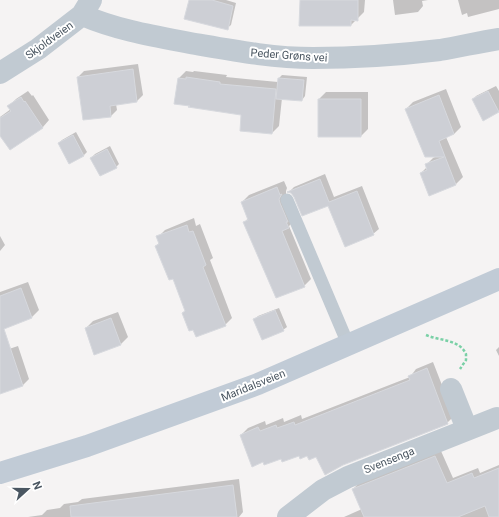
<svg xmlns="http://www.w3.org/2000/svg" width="499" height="517" font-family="Roboto,sans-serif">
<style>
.shadow{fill:#0003}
.building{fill:#cdcfd5;stroke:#d7d9de}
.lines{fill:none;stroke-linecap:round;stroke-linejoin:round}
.path{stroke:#7ad0a6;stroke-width:2.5;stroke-dasharray:3 2;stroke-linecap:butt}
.service{stroke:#c1cad2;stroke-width:13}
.minor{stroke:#c1cad2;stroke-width:22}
.secondary{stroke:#c1cbd6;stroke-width:22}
.labels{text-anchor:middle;stroke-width:4;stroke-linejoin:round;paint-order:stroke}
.street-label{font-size:11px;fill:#4a5661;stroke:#fff}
</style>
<rect width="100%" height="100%" fill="#f5f3f3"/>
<path class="shadow" d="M190,0H226L236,3L231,25L227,28Z
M301,0H365L364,12L351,25Z
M393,0H428L422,1L423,6L418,12L395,15Z
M458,0H499V9L468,17L467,13L462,15Z
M138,64L143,95L137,101L116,104L117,110L111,116L78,77L84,71Z
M186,71L193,72L194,71L227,75L226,77L278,82L279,78L282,75L307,77L305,96L302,100L282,98L279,126L272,133L242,114L176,103L179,78Z
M496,86L499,91V111L483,119L473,100L476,96Z
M446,89L461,127L454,134L446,137L463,177L456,184L421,173L427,167L426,165L433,158L437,156L406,109L413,102Z
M28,91L32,96L33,95L49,120L43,127L10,149L0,134V117L11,109L9,106L16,99Z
M326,92H368V129L361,136L319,99Z
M76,132L87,152L84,155L70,163L59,143L62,140Z
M110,146L119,164L116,167L91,158L95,154Z
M325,174L334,197L362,186L379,229L373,234L329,204L289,192L294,187Z
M284,181L287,188L286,191V195L295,220L289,226L311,279L304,286L245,222L248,218L242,202L249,195Z
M194,218L196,226L200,224L213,258L210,260L232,318L225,325L186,310L173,277L156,246L160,242L158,237L165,230Z
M0,236L5,245L0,251Z
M28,282L39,310L32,317L0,330V292Z
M279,308L287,327L283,330L254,320L258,316Z
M118,312L128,337L121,344L95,353L86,328L93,321Z
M18,346L29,379L22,386L0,393V352Z
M499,347V356L496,350Z
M433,362L454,416L447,423L317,456L300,455L282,458L241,435L248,428L265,421L266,425L283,418L284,422L301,415L302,419L410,377L416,369Z
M441,451L453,478L478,468L480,473L499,465V517H344L362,509L353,489L359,483Z
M239,479L243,512L239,517H28L42,515L47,510L60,508L64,504L78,502L82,499Z"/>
<path class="building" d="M189,0H212L233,6L228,30L184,19Z
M300,0H358V21L351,20V26H299Z
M133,69L137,102L110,106L111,117L83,120L77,77Z
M186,77L220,82V84L276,89L272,134L240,131L241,115L188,107L190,106L174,104L178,78L186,79Z
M278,78L304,80L302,101L276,99Z
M488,91L499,112L483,121L472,99Z
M439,95L454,134L439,141L456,185L429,196L420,173L427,170L425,164L444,157H425L405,109Z
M21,97L24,102L25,101L43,128L10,150L0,136V118L11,111L7,106Z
M318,99H361V137H318Z
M73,135L84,156L69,164L58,143Z
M107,149L117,168L100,176L90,158Z
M320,179L329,202L357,191L374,235L345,247L328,206L302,216L294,197L291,193L287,192Z
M277,187L280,195L282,194L279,199L280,203L288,222H286L289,228L282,231L305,287L276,298L243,222L248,220L241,202Z
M187,225L189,232L193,231L206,265L203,267L226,326L196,337L193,330L189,331L182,313L185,311L173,279L169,280L155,246L159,244L156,236Z
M21,288L32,318L4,329L23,386L0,394V296Z
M275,310L284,331L262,340L253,319Z
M111,318L121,345L94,355L85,328Z
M427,368L448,424L343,465L325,475L316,457L309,460L307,456L300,459L299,456L282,462L281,459L264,465L263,462L252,467L240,435L258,427L260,431L276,425L277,428L294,422L295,425L410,380L408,376Z
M435,456L447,483L472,473L474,478L499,468V517H489L485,506L458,517H364L352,489Z
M233,485L237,517H71L70,506Z"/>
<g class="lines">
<path class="path" d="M426,335C440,341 459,339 466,354V360L460,369"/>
<path class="service" d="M287,200L348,344"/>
<path class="minor" d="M82,15C117,30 153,36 190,43C231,50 272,58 313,58C354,58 399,55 440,50C459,47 479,42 499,39
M0,73L38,49L82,15L91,0
M451,389L467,429
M288,517L323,490L348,477L497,418"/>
<path class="secondary" d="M0,473L87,446L258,384L499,279"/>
</g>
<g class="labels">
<g class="street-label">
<text transform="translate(49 40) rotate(-36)" y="4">Skjoldveien</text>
<text transform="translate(289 55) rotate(4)" y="4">Peder Grøns vei</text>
<text transform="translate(253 385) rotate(-22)" y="4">Maridalsveien</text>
<text transform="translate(389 460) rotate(-22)" y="4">Svensenga</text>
</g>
</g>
<g transform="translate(28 489) rotate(69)" stroke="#ffffff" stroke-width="3" paint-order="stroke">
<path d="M0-3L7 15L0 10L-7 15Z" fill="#4a5661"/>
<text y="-6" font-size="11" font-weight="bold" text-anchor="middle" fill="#4a5661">N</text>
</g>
</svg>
